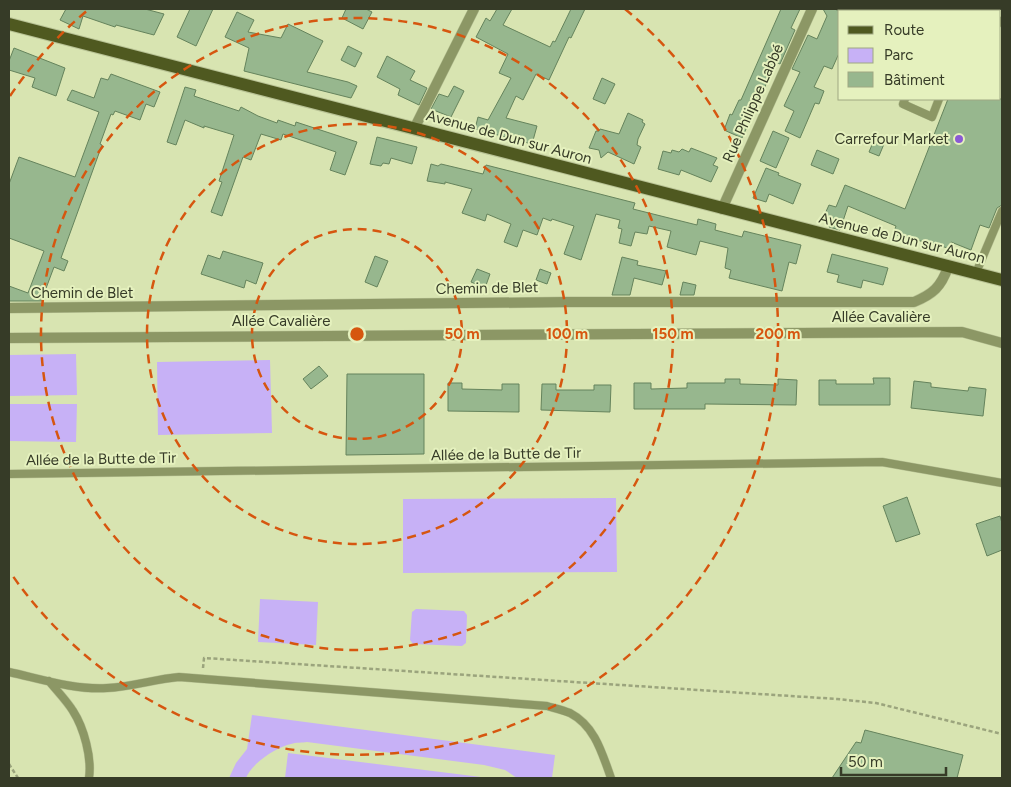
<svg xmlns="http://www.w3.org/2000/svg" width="1011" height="787" font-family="Figtree,sans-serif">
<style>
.green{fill:#c7b1f6}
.building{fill:#97b78e;stroke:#65835c}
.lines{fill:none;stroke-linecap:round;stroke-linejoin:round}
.lane-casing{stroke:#b8c295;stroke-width:9}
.street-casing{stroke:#b8c295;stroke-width:11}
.primary-casing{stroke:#b8c295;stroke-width:14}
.path{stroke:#9ba47d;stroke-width:2.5;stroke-dasharray:4 2.5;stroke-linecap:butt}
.lane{stroke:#8c9765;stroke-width:8}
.street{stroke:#8c9765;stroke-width:10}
.primary{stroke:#4f5920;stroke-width:12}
.ring{fill:none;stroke:#d6560f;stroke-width:2.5;stroke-dasharray:9 6}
.poi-dot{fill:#8a5ad4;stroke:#e5f1be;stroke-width:2}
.labels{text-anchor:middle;stroke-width:4;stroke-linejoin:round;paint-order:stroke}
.street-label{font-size:15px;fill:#363b27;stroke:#e5f1be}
.poi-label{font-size:15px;fill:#363b27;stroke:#e5f1be;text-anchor:end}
.centre{fill:#d6560f;stroke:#e5f1be;stroke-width:2.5}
.ring-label{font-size:15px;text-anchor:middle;font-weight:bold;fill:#d6560f;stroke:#e5f1be;stroke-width:4;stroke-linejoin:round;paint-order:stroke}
</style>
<rect width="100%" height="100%" fill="#d8e4b1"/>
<path class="green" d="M76,354L77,395L9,396V355Z
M270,360L272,433L158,435L157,362Z
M9,404H77L76,442L9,441Z
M616,498L617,572L403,573V499Z
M260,599L318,602L316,645L258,642Z
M416,609L464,611L467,615L466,643L462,646L413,644L410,640L412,612Z
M252,715L555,755L552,778H517L505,770L484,765L307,742C302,743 296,742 291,744C276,747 251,764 246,778H229L236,763L247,749Z
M288,753L489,778H285Z"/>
<path class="building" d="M66,9H145L164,14L154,35L116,25L115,27L83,16L79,29L60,20Z
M190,9H213L196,46L177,37Z
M346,9H366L372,12L363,29L342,18Z
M497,9H512L503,25L550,47L553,41L555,42L571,9H585L571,38L569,37L549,80L536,74L523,100L516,96L506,118L537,126L532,144L475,129L478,117L488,120L511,78L499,73L508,54L476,37L486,18L490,21Z
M781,9H800L791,28L795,30L780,64L776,62L742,138L724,130L730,114L732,115L739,100H741Z
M823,9H834L840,11V51L832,69L824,66L814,87L824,91L819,104L815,103L800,138L785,131L794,111L784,106L800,72L792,69L808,35L817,39L827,16Z
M237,12L254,20L248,32L281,38L288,24L323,41L307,72L348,82L357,86L351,98L244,71L249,48L225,37Z
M348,46L362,53L355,67L341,60Z
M14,48L65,68L56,96L32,87L35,78L9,70V61Z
M387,56L415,71L410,80L427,88L419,105L398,95L400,89L377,77Z
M111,74L160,92L154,107L146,104L140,120L115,111L113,115L111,114L100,144L102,145L61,258L68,261L64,271L54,267L42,299L44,301H9V286L28,293L44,251L9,238V184L19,157L75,177L99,112L67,100L72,90L94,98L101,78L108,80Z
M602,78L615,84L605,104L593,99Z
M454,86L464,91L451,117L431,109L439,94L448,97Z
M185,87L196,90L194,96L239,111L241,107L258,116L277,123L278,120L295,126L296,122L357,142L345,175L330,170L336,152L283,134L281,140L261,134L251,160L243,157L222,216L211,212L222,182L219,181L234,135L204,126V128L185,120L176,145L167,142Z
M948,99H1002V205L997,208L989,228L980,225L971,250L951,242L948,248L893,234L896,226L848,206L840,230L829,227L832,219L824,216L829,205L836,207L845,185L905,209Z
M628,113L643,120L642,122L645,124L638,139L637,145L641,147L634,164L608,152L601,158L599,150L589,148L596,131H599L600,129L619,134Z
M773,131L789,138L776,168L760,161Z
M377,137L417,147L412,164L391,158L389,164L383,163L381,166L370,164Z
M874,140L884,144L879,156L869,152Z
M691,148L717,158L713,165L718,167L711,182L681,170L679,175L658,169L663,151L671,153L672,150L679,152L682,149L689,152Z
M817,150L839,159L833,174L811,165Z
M431,164L438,166L441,164L483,174L486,165L635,203L633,209L697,225L698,219L716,224L715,230L742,237L744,231L801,245L796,264L789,262L782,291L729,278L731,270L725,268L728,248L700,241L696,255L667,247L671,231L649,226L647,234L635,232L631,246L619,243L622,229L618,228L620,220L596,214L581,260L564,254L574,226L552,219L551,221L543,218L537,235L523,230L517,247L504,242L511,224L487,214L485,221L462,213L472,189L445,182V184L427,181Z
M766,168L779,173L778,175L801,184L793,204L769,194L766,202L753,198Z
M223,251L263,263L256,284L246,280L244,288L201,274L208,255L220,259Z
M832,254L888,268L883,285L863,280L861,288L837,282L839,275L827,272Z
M375,256L388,261L377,287L365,282Z
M622,257L638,261L637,265L666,271L662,285L634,278L630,295H612Z
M477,269L490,274L485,288L471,282Z
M540,269L551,273L547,284L536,280Z
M683,282L696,285L694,295H680Z
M319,366L328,376L311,389L303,379Z
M347,374H424V454L346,455Z
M873,378H890V405H819V380H836V384H874Z
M725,379H740V384L778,385V379L797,380L796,405L705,404V409H634V383H651V389L687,388V383H725Z
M914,381L931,383V387L968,391L969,387L986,389L983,416L911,408Z
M448,383H462V389L502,390V384H519V412L448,411Z
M542,384H556V390H594V385H611L610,412L541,410Z
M907,497L920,534L896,542L883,506Z
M1000,516L1002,523V550L987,556L976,524Z
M865,730L963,755L957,778H832L856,742L861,743Z"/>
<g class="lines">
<defs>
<path id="lane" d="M943,11L944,9
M974,11H975
M1000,21L1002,23
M905,99L903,104L932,117L939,99
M976,273L1002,211
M9,474L882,462L1002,483
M9,672C41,679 74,690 107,688C131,687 155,679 179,677L547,706C554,708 563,710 570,713C595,726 602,753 611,778
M49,681C57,691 67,701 73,711C84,728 92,758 89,778"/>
<path id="street" d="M414,129L474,9
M722,209L812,9
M9,308L568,302H914C933,294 941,287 948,267
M9,338L962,332L1002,343"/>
<path id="primary" d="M9,24L1002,280"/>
</defs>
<use href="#lane" class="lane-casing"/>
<use href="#street" class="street-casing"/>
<use href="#primary" class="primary-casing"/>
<path class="path" d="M203,668L204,658L837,699L876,703L1002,734
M9,764L18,778"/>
<use href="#lane" class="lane"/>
<use href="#street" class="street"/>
<use href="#primary" class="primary"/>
</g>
<g class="ring">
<circle cx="357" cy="334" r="105"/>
<circle cx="357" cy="334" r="210"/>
<circle cx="357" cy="334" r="316"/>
<path d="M10 96A421 421 0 0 1 89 9M625 9A421 421 0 1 1 10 572"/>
</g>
<circle class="poi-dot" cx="959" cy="139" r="5"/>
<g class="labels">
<g class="street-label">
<text transform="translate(753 103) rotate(-66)" y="5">Rue Philippe Labbé</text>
<text transform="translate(509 137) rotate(15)" y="5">Avenue de Dun sur Auron</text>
<text transform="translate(902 238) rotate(14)" y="5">Avenue de Dun sur Auron</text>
<text transform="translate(487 288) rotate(-1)" y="5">Chemin de Blet</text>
<text x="82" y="298">Chemin de Blet</text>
<text x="881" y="322">Allée Cavalière</text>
<text x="281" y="326">Allée Cavalière</text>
<text transform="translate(506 454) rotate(-1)" y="5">Allée de la Butte de Tir</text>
<text transform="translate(101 459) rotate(-1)" y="5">Allée de la Butte de Tir</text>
</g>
<g class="poi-label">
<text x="949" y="144">Carrefour Market</text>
</g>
</g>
<circle cx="357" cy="334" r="8" class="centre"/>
<g class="ring-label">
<text x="462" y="339">50 m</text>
<text x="567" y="339">100 m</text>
<text x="673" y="339">150 m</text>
<text x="778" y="339">200 m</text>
</g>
<rect width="1011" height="787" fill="none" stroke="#363b27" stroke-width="20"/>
<rect x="838" y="10" width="162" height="90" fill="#e5f1be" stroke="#9fa882"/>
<rect x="848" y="26" width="25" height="8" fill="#4f5920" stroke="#9fa882"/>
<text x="884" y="35" font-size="15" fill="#363b27">Route</text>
<rect x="848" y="48" width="25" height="15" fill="#c7b1f6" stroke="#9fa882"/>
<text x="884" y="60" font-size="15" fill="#363b27">Parc</text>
<rect x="848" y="72" width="25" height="15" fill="#97b78e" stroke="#9fa882"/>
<text x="884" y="85" font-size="15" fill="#363b27">Bâtiment</text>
<path d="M841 767v8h105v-8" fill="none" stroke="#363b27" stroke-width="2.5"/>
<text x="848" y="767" font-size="15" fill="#363b27" stroke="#e5f1be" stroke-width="4" paint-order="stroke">50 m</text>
</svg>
